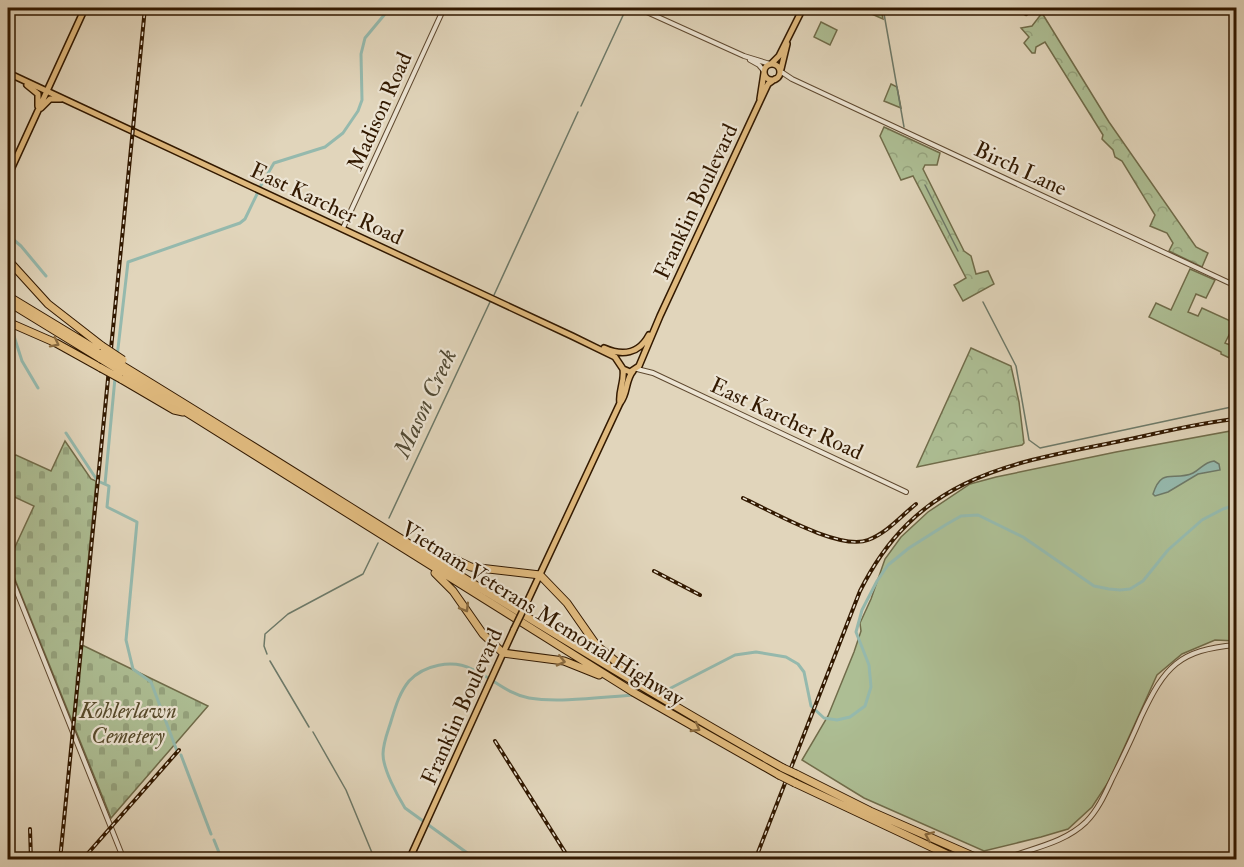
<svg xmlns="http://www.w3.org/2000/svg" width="1244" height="867" font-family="'IM FELL Double Pica',serif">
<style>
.green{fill:#adbe94;stroke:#706c4a;stroke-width:1.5}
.cemetery{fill:url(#cemetery-stones);stroke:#706c4a;stroke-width:1.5}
.park{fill:url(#park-crowns);stroke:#706c4a;stroke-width:1.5}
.water{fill:#95b9ad;stroke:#6d7968;stroke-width:1.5}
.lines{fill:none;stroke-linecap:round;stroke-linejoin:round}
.stream{stroke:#6d7968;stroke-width:1.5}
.canal{stroke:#95b9ad;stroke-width:3}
.minor-casing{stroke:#5e482f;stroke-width:6}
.major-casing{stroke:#321900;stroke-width:8}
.highway-casing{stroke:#321900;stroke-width:9}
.minor{stroke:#ece4d3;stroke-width:4}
.major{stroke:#e0ba7e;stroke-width:5}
.highway{stroke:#e0ba7e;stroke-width:7}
.rail-casing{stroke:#321900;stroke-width:4}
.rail{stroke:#ece4d3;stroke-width:1.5;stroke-dasharray:4.5;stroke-linecap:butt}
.major-bridge-casing{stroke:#321900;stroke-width:8;stroke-linecap:butt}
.highway-bridge-casing{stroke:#321900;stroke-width:9;stroke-linecap:butt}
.major-bridge{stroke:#e0ba7e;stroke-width:5}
.highway-bridge{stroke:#e0ba7e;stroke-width:7}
.oneway{stroke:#896a3f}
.labels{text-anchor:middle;stroke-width:4.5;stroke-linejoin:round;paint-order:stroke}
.street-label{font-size:22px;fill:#321900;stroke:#ece4d3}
.park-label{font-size:22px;font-style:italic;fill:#574b2c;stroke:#ece4d3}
.water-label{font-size:24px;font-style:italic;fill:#504934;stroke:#ece4d3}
</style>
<defs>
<pattern id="cemetery-stones" width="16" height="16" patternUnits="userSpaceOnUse" patternTransform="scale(1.5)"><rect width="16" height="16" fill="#adbe94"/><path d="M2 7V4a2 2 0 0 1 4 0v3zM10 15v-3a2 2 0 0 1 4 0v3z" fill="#95a37e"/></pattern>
<pattern id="park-crowns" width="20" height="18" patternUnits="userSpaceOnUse" patternTransform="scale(1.5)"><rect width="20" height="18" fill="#adbe94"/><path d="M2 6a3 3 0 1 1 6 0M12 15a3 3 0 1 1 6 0" fill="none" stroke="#95a37e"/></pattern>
</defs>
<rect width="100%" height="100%" fill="#e1d5bb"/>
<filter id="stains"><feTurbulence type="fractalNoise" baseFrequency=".00333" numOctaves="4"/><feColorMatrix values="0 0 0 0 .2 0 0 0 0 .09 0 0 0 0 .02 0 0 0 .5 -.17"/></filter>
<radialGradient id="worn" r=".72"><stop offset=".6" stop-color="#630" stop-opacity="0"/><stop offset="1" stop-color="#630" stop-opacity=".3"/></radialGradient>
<path class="green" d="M858,8H881L883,19Z
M821,22L837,30L830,45L814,37Z
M891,84L897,87L901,108L884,101Z
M1190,269L1215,280L1206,298L1196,294L1188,312L1198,316L1202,308L1235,323L1225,343L1235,347L1236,344V361L1221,354V352L1149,317L1156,303L1171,310Z
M1236,430V641L1215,640L1182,654L1157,675L1109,781L1092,807L1068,829L1041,837L984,851L864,798L802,760L828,716L854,652L861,631L860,623L871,599L885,559L901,537L928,512L970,484L996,477L1116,452Z"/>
<path class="cemetery" d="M65,441L91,479L96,481L80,644L208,706L111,818L8,562L34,506L8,494V469L13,456L16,455L51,471Z"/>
<path class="park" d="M1042,13L1109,122L1196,247L1208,253L1202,267L1169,251L1173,243L1167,233L1150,226L1155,215L1122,161L1115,157L1113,150L1102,139L1103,135L1045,42L1036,47L1035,53H1032L1024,43L1029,37L1021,28L1032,26Z
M884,127L940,153L937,165H925L923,169L964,251L971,256L976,274L988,271L994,284L963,301L954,285L966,278L913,176L901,180L880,136Z
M971,348L1011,366L1019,402L1024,443L1022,445L917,467Z"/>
<path class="water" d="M1214,461L1219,464L1220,470L1198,474L1168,492L1155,496L1153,494C1162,466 1174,482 1193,473C1201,469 1204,462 1214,461Z"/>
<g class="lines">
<path class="stream" d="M883,8L904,127
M581,106L626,9
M925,185L958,251
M494,295L578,112
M983,302L1016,366L1029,440L1040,448L1236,406
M389,518L490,302
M267,654L264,646L265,634L288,614L363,574L378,543
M270,661L309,727
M313,732L346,790L375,860"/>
<path class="canal" d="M260,187L274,163L325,147L343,133L358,111L362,100L361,54L365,38L390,8
M8,235L21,246L46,276
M12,330L22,361L38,388
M117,357L128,262L240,223L245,219L258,192
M66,433L97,480
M100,482L109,486L107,507L137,522L126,640L133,669L151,682L177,751
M105,484L115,378
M640,694L667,690L735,655L756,652L786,657L798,664L804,672L811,706L824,718L837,720L850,717L865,706L871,687L869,665L856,632L862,610L877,581L888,565L909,548L947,524L961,516L978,515L1023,537L1094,586L1109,589L1120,590L1130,589L1143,581L1168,550L1202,520L1223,509L1236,505
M181,755L211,834
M214,840L222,860
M477,860L405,808C397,795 383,769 383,754C383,742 389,729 392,718C396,705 400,692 409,681C424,665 452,659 472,669C492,678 507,694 529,698C558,703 603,697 634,695"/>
<defs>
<path id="minor" d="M638,8L744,56L770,64
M1018,8L1026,13
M750,60L759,65L764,71
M780,71L792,79L1236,286
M343,228L444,8
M637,369L653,373L906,492
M8,570L124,860
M1002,860C1031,848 1063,844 1086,822C1098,810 1105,794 1112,779C1122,759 1132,738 1141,717C1165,666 1179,650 1236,645"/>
<path id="major" d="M771,64L779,56L803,8
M764 72a8 8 0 1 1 16 0a8 8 0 1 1-16 0Z
M781,69L787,44
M8,73L572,336L615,357L623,369L630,372L639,366L660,316L760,101L768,84L775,79
M27,85L38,94V106
M760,99L764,73
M41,108L50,99H61
M8,176L85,8
M604,348C622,356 639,354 649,335
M620,403C618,392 625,381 623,369
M528,600L620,403C628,394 625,380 633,371
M409,860L514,629"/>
<path id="highway" d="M8,260L48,304L102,346
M8,296L102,353
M8,302L101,359
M8,322L56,343L101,368
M123,366C343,500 558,642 783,768
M122,372L633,692L779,775
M121,379L174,410L183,412
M418,547L437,551L471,567L540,575L567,603L597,646L631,674
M435,573L453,591L483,634L503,653L564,661L599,675
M796,774L870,811L982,860
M795,783L959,860"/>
</defs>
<use href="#minor" class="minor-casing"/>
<use href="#major" class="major-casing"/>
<use href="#highway" class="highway-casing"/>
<use href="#minor" class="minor"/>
<use href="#major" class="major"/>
<use href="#highway" class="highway"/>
<defs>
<path id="rail" d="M743,498C771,511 840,551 868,540C887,533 901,516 916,504
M654,571L700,595
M495,741L570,860
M30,829L31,860
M60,860L145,8
M82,860L179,750
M755,860L860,591C916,479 1004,464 1116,442C1156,434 1196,423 1236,419"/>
</defs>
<use href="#rail" class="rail-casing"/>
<use href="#rail" class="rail"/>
<defs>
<path id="major-bridge" d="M514,629L528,600"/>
<path id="highway-bridge" d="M102,346L123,360
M102,353L123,366
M101,359L122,372
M101,368L121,379
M783,768L796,774
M779,775L795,783"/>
</defs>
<use href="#major-bridge" class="major-bridge-casing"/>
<use href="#highway-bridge" class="highway-bridge-casing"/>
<use href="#major-bridge" class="major-bridge"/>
<use href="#highway-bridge" class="highway-bridge"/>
</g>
<defs><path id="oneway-chevron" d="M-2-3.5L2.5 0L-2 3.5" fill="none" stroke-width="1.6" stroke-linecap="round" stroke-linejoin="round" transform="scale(1.5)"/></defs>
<g class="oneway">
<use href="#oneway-chevron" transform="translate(55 343) rotate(27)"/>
<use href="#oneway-chevron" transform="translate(465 608) rotate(58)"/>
<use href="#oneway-chevron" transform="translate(561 661) rotate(13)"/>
<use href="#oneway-chevron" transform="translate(696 728) rotate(30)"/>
<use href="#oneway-chevron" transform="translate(929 836) rotate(-157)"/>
</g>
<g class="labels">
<g class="street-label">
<text transform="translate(379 111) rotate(-66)" y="8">Madison Road</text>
<text transform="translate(1021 168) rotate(25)" y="8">Birch Lane</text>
<text transform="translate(695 201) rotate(-65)" y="8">Franklin Boulevard</text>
<text transform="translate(327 203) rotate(25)" y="8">East Karcher Road</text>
<text transform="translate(787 418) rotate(25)" y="8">East Karcher Road</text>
<text transform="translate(543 613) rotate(32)" y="8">Vietnam Veterans Memorial Highway</text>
<text transform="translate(461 706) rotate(-66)" y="8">Franklin Boulevard</text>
</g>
<g class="park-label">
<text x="128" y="718">Kohlerlawn<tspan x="128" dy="25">Cemetery</tspan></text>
</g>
<g class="water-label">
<text transform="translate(425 403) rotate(-65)" y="8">Mason Creek</text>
</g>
</g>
<rect width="1244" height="867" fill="none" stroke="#e1d5bb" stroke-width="30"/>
<rect x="9" y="9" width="1226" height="849" fill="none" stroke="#321900" stroke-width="3"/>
<rect x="15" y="15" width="1214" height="837" fill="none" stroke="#321900" stroke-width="1.5"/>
<rect width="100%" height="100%" filter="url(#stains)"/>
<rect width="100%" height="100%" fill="url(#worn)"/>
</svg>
